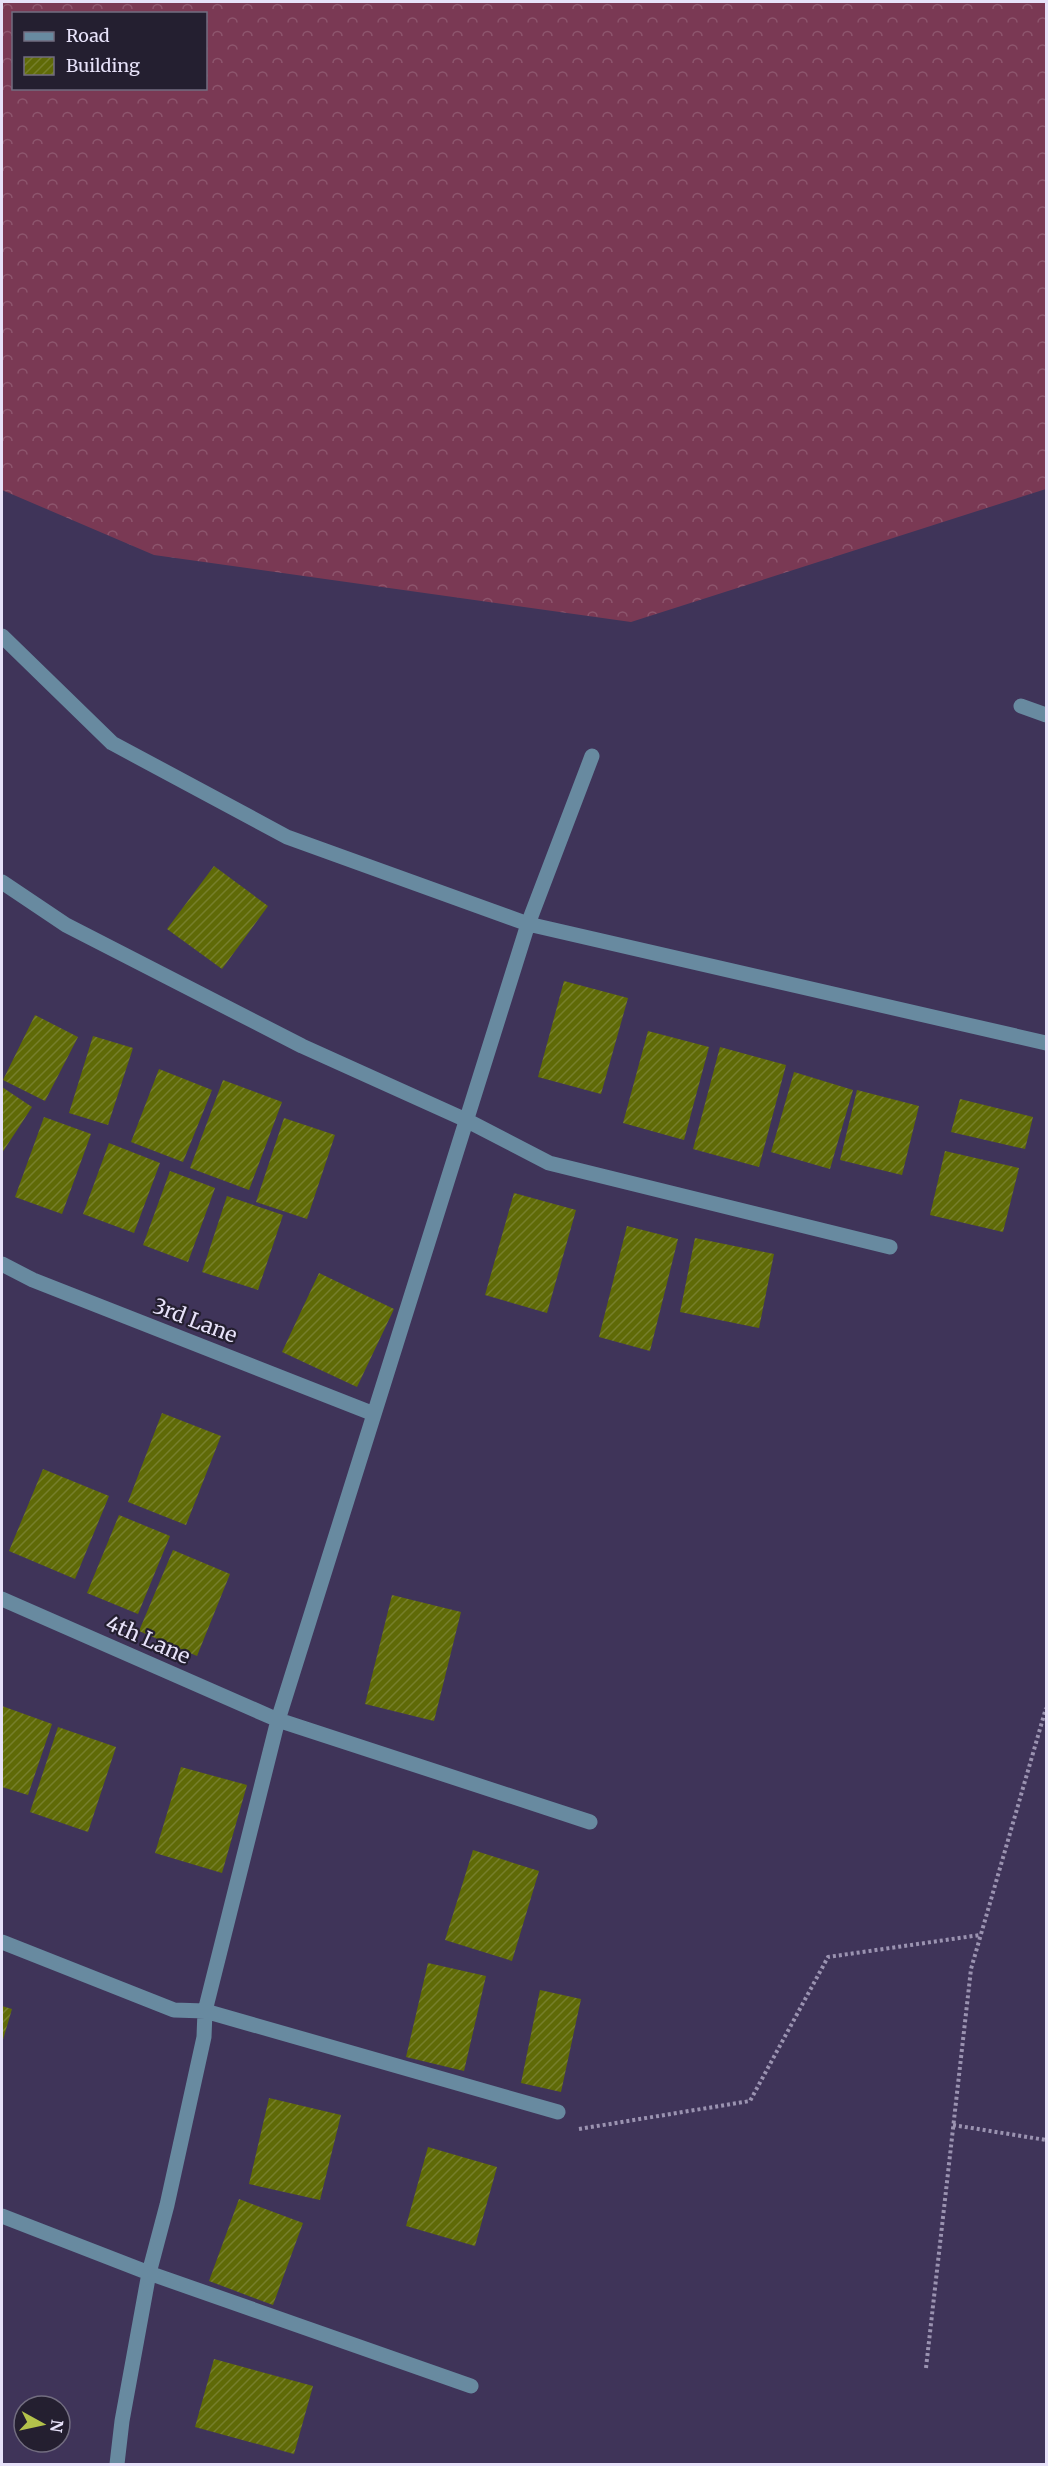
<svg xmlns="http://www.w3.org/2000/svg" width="1048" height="2466" font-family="Merriweather,serif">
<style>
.forest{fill:url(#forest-crowns);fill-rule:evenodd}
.building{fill:url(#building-hatch)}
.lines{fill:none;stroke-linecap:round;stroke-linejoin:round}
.path{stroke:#9b93b1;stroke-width:4;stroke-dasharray:3 3;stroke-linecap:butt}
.minor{stroke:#688aa0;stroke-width:15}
.labels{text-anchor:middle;stroke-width:4.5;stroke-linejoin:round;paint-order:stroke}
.street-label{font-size:21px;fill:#e7e2f9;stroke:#241f30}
</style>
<defs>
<pattern id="forest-crowns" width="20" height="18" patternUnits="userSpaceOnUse" patternTransform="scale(1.5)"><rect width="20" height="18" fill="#7a3954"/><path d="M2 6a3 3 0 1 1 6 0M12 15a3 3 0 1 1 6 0" fill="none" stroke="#8d556d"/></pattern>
<pattern id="building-hatch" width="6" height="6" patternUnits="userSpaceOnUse" patternTransform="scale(1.5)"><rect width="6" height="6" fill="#5f6a07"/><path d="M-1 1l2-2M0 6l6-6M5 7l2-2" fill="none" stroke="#767f2c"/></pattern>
</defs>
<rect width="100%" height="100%" fill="#3f3459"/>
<path class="forest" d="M2,2H1046V489L631,622L154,555L2,490ZM14,14H206V88H14Z"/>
<path class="building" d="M214,866L268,906L222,969L167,929Z
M564,981L628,998L601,1094L538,1077Z
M35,1015L78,1037L45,1101L3,1080Z
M648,1031L709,1047L684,1140L623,1123Z
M93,1036L133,1048L108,1125L69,1113Z
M720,1047L786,1065L759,1167L693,1149Z
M159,1069L212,1090L183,1162L131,1142Z
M794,1072L853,1090L830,1169L771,1152Z
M223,1080L282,1102L249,1190L190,1168Z
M2,1087L32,1107L2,1153Z
M857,1090L919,1106L902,1175L840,1160Z
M960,1099L1033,1117L1025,1149L951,1132Z
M44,1117L91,1134L62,1214L15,1197Z
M284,1118L335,1135L307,1219L256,1202Z
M109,1143L160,1163L134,1233L83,1214Z
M945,1151L1019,1168L1003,1232L930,1215Z
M170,1171L215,1188L188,1262L143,1245Z
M514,1193L576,1210L547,1313L485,1295Z
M227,1196L283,1215L258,1290L202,1272Z
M627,1226L678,1239L650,1351L599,1337Z
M695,1238L774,1254L759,1328L680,1312Z
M319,1273L394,1309L357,1387L282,1352Z
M162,1413L221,1436L186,1525L128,1502Z
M43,1469L109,1496L75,1579L9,1551Z
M119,1515L170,1536L138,1614L87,1593Z
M173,1550L230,1574L197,1656L139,1631Z
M392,1595L461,1612L434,1721L365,1704Z
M2,1706L52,1724L28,1795L2,1787Z
M58,1727L116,1747L88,1832L30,1812Z
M181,1767L247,1785L222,1873L155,1853Z
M473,1850L539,1871L512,1961L445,1940Z
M428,1963L486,1976L464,2071L406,2057Z
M540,1990L581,1999L561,2092L521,2083Z
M2,2006L12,2009L2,2043Z
M269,2098L341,2115L320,2200L249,2184Z
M428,2147L497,2167L475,2246L406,2226Z
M239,2199L303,2223L273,2305L209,2281Z
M214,2359L313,2386L294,2454L195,2427Z"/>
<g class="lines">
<path class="path" d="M953,2125L1046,2140
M579,2129L750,2101L828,1957L980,1935
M926,2368L971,1969L1046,1708"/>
<path class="minor" d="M2,636L112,743L287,837L528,924L1046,1043
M1021,706L1046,715
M2,882L66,925L302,1046L466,1120L549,1163L890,1247
M2,1264L33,1280L374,1414
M2,1599L278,1720L590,1822
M2,1942L174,2010L205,2011L558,2112
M2,2216L149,2273L122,2421L117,2464
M471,2386L149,2273L167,2205L204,2037L205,2011L278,1720L528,924L592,756"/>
</g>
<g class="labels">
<g class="street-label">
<text transform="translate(195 1321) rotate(21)" y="7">3rd Lane</text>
<text transform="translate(148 1640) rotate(24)" y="7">4th Lane</text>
</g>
</g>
<rect width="1048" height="2466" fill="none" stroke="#e7e2f9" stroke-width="6"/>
<rect x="12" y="12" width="195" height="78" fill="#241f30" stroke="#726d80" stroke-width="1.5"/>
<rect x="24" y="32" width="30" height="9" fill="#688aa0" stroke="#726d80" stroke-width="1.5"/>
<text x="66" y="42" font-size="18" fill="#e7e2f9">Road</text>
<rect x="24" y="57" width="30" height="18" fill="url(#building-hatch)" stroke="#726d80" stroke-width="1.5"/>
<text x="66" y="72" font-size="18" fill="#e7e2f9">Building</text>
<g transform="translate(42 2424) rotate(98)"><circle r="28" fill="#241f30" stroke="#726d80" stroke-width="1.5"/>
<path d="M0-4.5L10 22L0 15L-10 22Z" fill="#b3c24b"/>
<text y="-9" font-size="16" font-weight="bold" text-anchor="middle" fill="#e7e2f9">N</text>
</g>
</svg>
